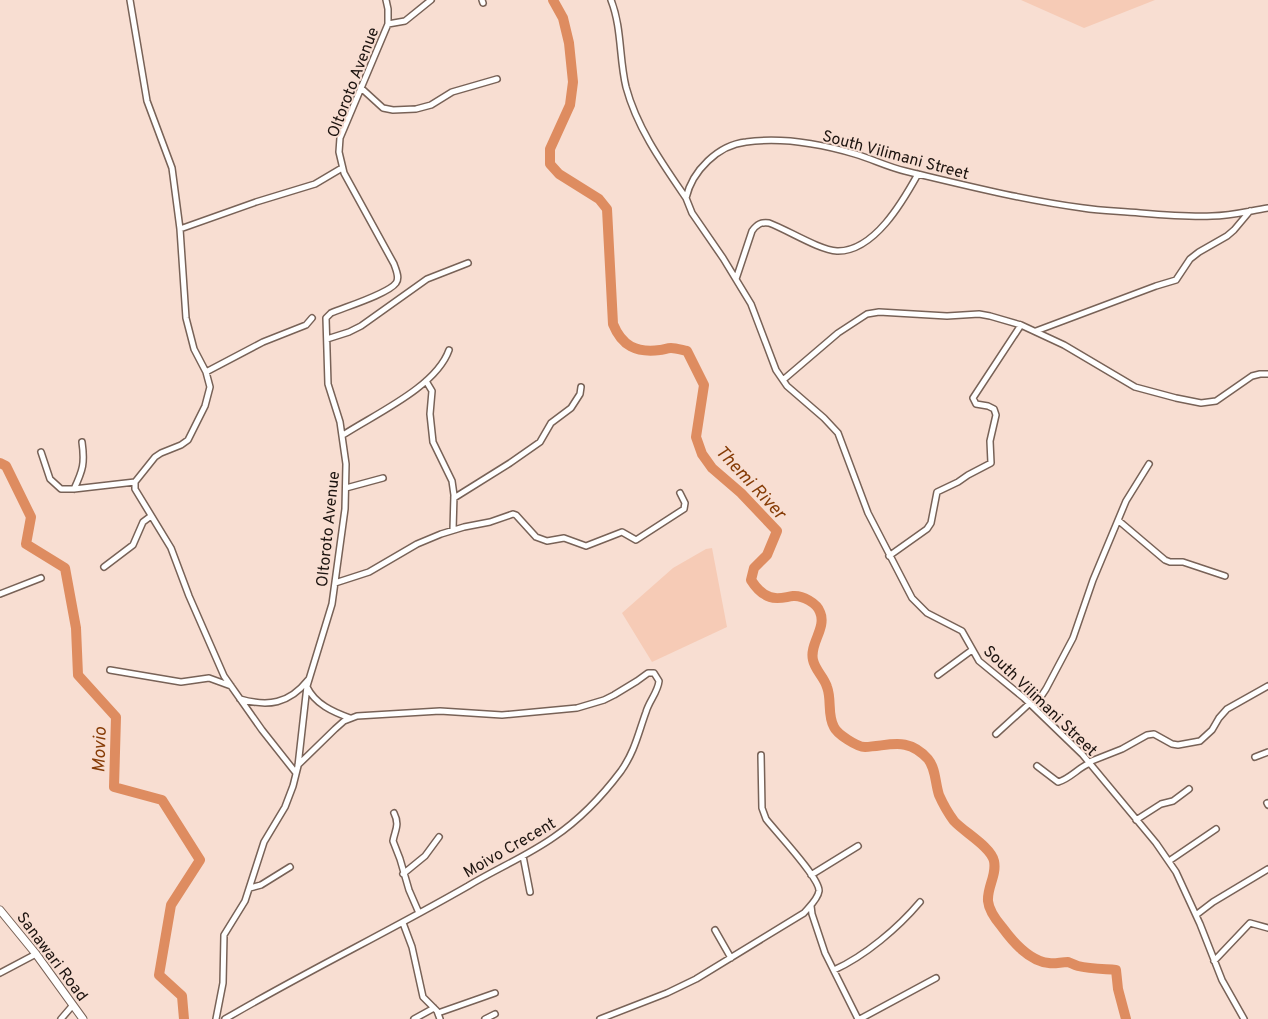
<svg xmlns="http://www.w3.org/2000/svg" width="1268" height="1019" font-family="Overpass,sans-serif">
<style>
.green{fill:#f6cbb6}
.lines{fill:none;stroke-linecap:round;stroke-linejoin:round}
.river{stroke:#de8c60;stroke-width:10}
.street-casing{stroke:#786257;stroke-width:8}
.secondary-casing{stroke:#786257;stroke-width:9}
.street{stroke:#fff;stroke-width:5}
.secondary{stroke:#fff;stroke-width:7}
.labels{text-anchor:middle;stroke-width:4;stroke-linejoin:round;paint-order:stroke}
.street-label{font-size:16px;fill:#1d1410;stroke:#f8ded2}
.water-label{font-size:18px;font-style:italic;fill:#863c07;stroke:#f8ded2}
</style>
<rect width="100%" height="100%" fill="#f8ded2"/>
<path class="green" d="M1021,0H1155L1084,28Z
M712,548L727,627L652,662L622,613L673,568L706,549Z"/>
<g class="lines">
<path class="river" d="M553,0L563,18L569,43L573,82L570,105L550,149V164L559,174L599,199L607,209L613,324C622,346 636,353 660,350C663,350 667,348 671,348C676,348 682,350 687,351L704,385L696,437L702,454L712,468L741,493L777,531L767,555L754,568L751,580C756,588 761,594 770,597C778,600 785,597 793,596C802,595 817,603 820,612C827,628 809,644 813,660C815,670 824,677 827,687C832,700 827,715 834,727C837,734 857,747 865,747C890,746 907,736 928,759C936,769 935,783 939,795C943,804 948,813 954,821C964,832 991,847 994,861C997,875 987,887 988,901C989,911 996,920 1002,927C1013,942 1029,961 1049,963C1055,964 1061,962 1068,962C1071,963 1074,965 1078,966C1090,969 1104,969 1116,970L1118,989L1126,1019
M0,463L6,466L31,517L26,544L65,568L76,628L78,675L116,717L114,787L162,800L200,860L171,905L159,975L182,996L184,1019"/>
<defs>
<path id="street" d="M130,0L147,101L172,168L180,229L186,318L194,349L206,372L210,387L205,406L188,440L181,445L161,453L155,457L135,482V489L171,548L189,596L224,676L262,730L296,773
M482,0L483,3
M611,0C622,28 619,58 626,87C637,128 662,163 686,198
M388,24L405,21L431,0
M360,87L383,108L393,110L416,109L431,105L452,92L497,79
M180,229L256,202L315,184L342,168
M736,279L752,231C757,224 761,222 769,223C788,230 819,250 837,251C874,252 903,201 918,174
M1036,331L1156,286L1176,280L1190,259L1199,252L1227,236L1234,230L1250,211
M327,339L349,332L361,326L427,279L468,263
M206,372L263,342L306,325L312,318
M783,380L838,333L867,314L879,312L947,316L979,314L990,316L1021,325L1064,345L1135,387L1176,398L1201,403L1216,401L1252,376L1260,374H1268
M426,381L432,391L430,414L433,442L452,481L454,495L453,530
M343,435C375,414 436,387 449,350
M41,452L50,479L61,489H74L135,482
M346,488L383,478
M74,489C83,470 85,463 82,442
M454,498L510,463L540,442L551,423L571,408L580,394L581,387
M1119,521L1165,560L1170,562H1183L1225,576
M889,556L927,529L931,523L937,492L958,482L968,475L991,463L990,441L996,415L994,409L988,406L976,404L973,398L1021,325
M104,567L133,545L143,522L151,516
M335,583L369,572L417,544L441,534L464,527L490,522L513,514L516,515L536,537L547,541L564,538L586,546L622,532L636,540L684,509L685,503L680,493
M0,594L41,578
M110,670L181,682L209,678L231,686
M938,675L972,650
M307,687C315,704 333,712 350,718
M240,699C268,707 289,704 308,680
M1034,707L1046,689L1073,638L1093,580L1126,501L1149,464
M996,734L1030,703
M1255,757L1268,752
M1089,762L1122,749L1147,735L1154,734L1172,744L1178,745L1200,741L1212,730L1219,718L1227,709L1268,686
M1037,766L1058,782C1070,779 1079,767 1090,763
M1267,803L1268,805
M394,813C400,825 395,830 393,841L400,859L409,890L419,913
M1136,820L1161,804L1173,801L1189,789
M523,856L530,892
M1169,861L1216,829
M403,874L425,856L439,837
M811,875L858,846
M250,888L261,885L290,867
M811,906L812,914L825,953L858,1019
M1196,915L1213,902L1268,869
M403,923L412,947L423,997L437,1011L440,1019
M715,930L731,958
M1214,961L1250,923L1268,928
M834,970C865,956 898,928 920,902
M0,973L36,954
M438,1013L495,993
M61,1019L73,1005
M216,1019L223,983L224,935L245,901L264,842L285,807L293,786L298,766L307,686L332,604L345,509L346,464L340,422L328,384L326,318L331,313C345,307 388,294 396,283C400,278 396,270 394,264L344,173L339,152L340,138L388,24V9L386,0
M225,1019C305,972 388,932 468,886C496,869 527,856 554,837C579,820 603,795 621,771C635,751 638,734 646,712C649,701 658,692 659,681L654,673H648L637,681L614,695L604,700L577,708L502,715L440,711L357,716L344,721L335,729L298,765
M414,1019L434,1008
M485,1019L495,1014
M600,1019L667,993L696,979L804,913C809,907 818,899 819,891C820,878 776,832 766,819L762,808L761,755
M860,1019L936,978
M1244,1019L1222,980L1200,924L1176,872L1156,843L1082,754L1024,698L979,661L962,631L927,613L912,598L868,513L838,433L824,418L787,386L776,370L751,304L723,258L692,213L686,198C692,171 718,145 746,142C781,137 821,144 855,154C872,159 888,167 905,171C964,185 1023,200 1083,208C1102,211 1121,211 1140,213C1164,215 1188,217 1212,216C1231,216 1249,211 1268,208"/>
<path id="secondary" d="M0,910L36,954L83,1019"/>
</defs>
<use href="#street" class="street-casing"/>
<use href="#secondary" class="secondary-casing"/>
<use href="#street" class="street"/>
<use href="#secondary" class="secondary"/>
</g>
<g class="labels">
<g class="street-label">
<text transform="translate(352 82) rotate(-69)" y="6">Oltoroto Avenue</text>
<text transform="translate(896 154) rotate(15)" y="6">South Vilimani Street</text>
<text transform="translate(327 529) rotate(-84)" y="6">Oltoroto Avenue</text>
<text transform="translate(1041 700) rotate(44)" y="6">South Vilimani Street</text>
<text transform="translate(509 847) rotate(-30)" y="6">Moivo Crecent</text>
<text transform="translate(53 956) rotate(53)" y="6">Sanawari Road</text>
</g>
<g class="water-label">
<text transform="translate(751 482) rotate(47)" y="6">Themi River</text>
<text transform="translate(99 750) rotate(-88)" y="6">Movio</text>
</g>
</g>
</svg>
